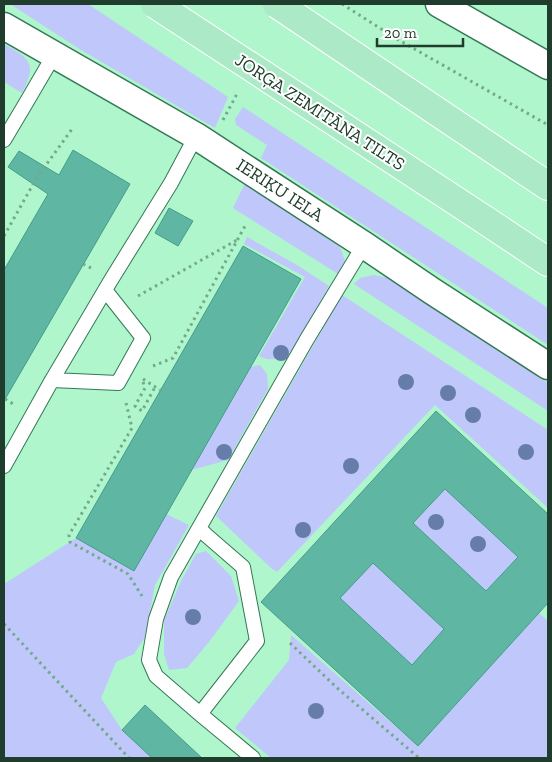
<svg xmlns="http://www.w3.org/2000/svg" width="552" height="762" font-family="'Zilla Slab',serif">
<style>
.green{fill:#bfc7fb}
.building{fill:#5fb6a3;stroke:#449c8a;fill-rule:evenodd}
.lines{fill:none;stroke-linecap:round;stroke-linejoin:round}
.service-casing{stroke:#357855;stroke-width:16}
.minor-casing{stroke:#357855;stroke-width:29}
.primary-casing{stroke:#fff;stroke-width:30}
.path{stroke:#74a98a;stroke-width:3;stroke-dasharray:2.5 4;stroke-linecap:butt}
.service{stroke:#fff;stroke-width:14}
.minor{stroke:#fff;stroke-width:26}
.primary{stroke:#ace9c7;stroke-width:28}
.primary-bridge-casing{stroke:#fff;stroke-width:30;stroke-linecap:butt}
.primary-bridge{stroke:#ace9c7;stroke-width:28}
.tree{fill:#677da9}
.labels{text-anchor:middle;stroke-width:4;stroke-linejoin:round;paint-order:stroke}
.street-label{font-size:18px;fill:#203c2c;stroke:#fff}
</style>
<rect width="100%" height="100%" fill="#b0f6cd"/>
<path class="green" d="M10,4H88L228,97L215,128L81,50Z
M4,44C31,59 37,64 22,93L4,82Z
M243,107L548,308V345L261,158L267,145L236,125L235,119Z
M245,183L340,247L345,261L338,274L233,208Z
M247,237L297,265L329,286L293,350C282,358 272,363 259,356L305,277L244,244Z
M374,275L388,278L548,383V411L354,284L360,278Z
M342,295L548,430V508L435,405L277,572L271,568L216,516Z
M260,365L267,374L268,389L228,460L191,470L250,367Z
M445,489L518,557L486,591L413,523Z
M166,514L189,525L155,585L145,637L134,654L116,662L101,698L122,730L152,758H4V584L76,538L134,571Z
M206,551L231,576L239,601L209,642L187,668L169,670L164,654V621L181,581L196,554Z
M373,563L444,629L412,665L340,598Z
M539,613L548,621V758H271L235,728L289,660L291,635L418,746Z"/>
<path class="building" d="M73,150L130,184L4,401V270L48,194L8,167L19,151L59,175Z
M169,208L193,221L178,246L155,233Z
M243,246L301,279L134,571L76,538Z
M436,411L548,514V603L418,746L261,602ZM445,489L518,557L486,591L413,523ZM373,563L444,629L412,665L340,598Z
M145,705L202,758H152L122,730Z"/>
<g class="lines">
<defs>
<path id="service" d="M4,140L26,103L54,55
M52,380L118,383L143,338L105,290
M4,466L52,380L111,280L171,183L196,136
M199,528L206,535L243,567L257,641L200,714
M253,758L200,714L156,676L149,660L156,619L171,577L307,339L364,245"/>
<path id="minor" d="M439,4L548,66
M4,26L196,136L364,245L432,291L548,366"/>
<path id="primary" d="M518,166L548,186
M485,220L548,262"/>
</defs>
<use href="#service" class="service-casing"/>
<use href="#minor" class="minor-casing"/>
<use href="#primary" class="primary-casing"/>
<path class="path" d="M342,4L397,39L548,125
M223,120L238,92
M4,236L36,179L72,129
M83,264L93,269
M138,296L237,240
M153,366L173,358L245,226
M143,379L160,390
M143,382L145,388L135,406L142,411L155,387
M5,399L15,405
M126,403L132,428L69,535L70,542L128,574L142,596
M4,624L129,758
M290,643L336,687L419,758"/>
<use href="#service" class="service"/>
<use href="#minor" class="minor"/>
<use href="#primary" class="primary"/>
<defs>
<path id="primary-bridge" d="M155,4L485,220
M277,4L518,166"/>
</defs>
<use href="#primary-bridge" class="primary-bridge-casing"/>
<use href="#primary-bridge" class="primary-bridge"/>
</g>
<g class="tree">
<circle cx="281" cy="353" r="8"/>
<circle cx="406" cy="382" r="8"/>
<circle cx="448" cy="393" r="8"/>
<circle cx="473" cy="415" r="8"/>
<circle cx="224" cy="452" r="8"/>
<circle cx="526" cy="452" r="8"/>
<circle cx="351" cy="466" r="8"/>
<circle cx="436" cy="522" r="8"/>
<circle cx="303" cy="530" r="8"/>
<circle cx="478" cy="544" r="8"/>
<circle cx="193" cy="617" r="8"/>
<circle cx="316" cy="711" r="8"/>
</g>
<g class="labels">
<g class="street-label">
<text transform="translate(320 112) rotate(33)" y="6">JORĢA ZEMITĀNA TILTS</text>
<text transform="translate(280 190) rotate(33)" y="6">IERIĶU IELA</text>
</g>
</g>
<rect width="552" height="762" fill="none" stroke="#203c2c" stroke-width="10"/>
<path d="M377 38v8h86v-8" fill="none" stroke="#203c2c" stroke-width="2.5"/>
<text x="384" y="38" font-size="15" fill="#203c2c" stroke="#ffffff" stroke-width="4" paint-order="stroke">20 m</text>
</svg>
